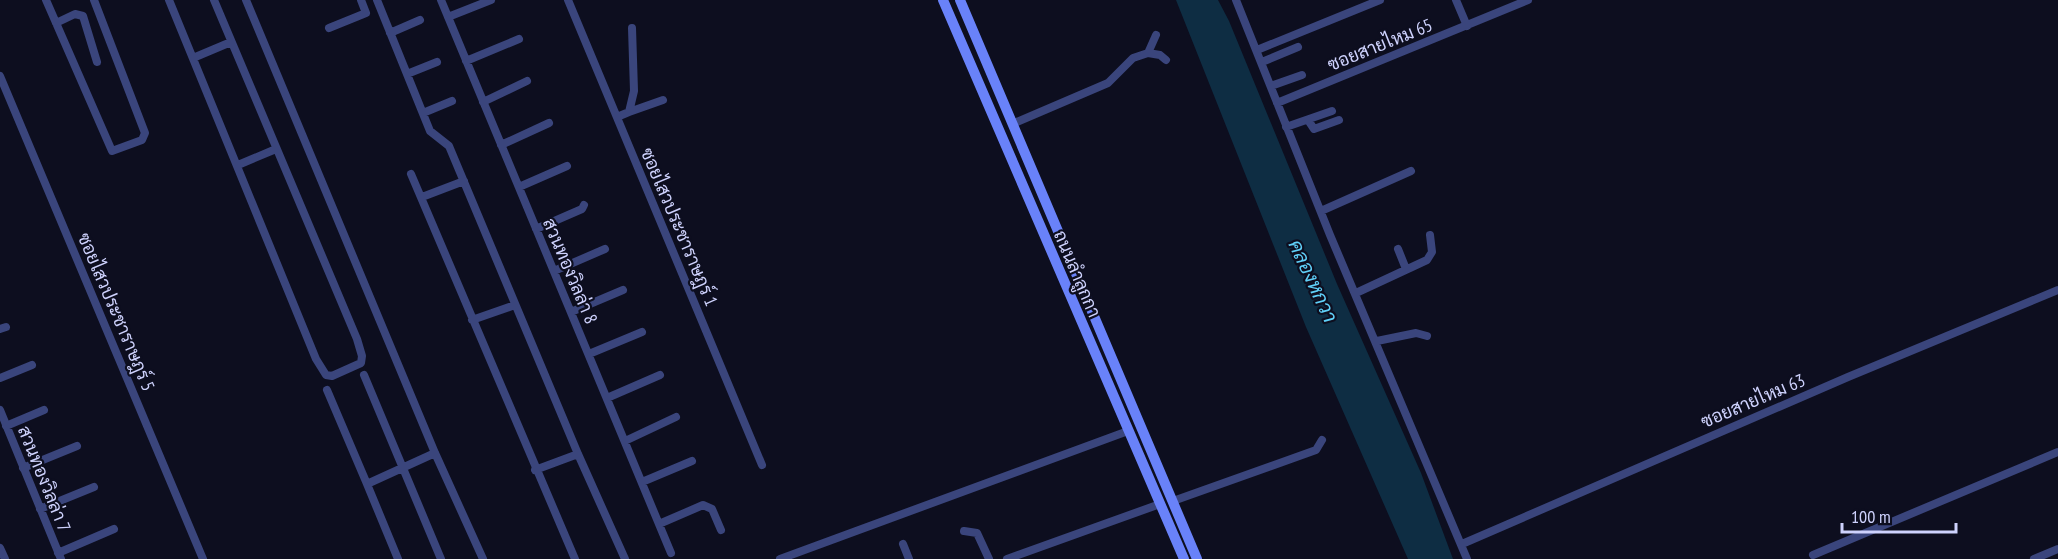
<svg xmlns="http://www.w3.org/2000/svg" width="2058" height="559" font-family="'PT Sans Narrow',Sarabun,sans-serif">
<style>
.water{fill:#0e2d43}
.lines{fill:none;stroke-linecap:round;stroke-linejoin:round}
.minor{stroke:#3a457c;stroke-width:8}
.secondary{stroke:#6982f9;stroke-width:10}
.labels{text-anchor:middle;stroke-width:4.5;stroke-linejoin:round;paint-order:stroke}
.street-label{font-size:18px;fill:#ced2fd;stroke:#0d0e1f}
.water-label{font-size:20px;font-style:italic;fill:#60d0f8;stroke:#0d0e1f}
</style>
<rect width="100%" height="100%" fill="#0d0e1f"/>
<path class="water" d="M1176,0H1218L1229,21L1337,284L1421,473L1453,559H1408L1306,327Z"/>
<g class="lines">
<path class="minor" d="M46,0L112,151L142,140L145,133L94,0
M169,0L316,359L326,375L332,376L361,363L362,356L357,339L214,0
M246,0L435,453L483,559
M377,0L430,131L449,146L578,454L625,559
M441,0L671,553
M568,0L762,465
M1236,0L1330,235L1467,559
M1456,0L1467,26
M448,17L491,0
M56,23L75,14L83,16L97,62
M329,28L366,13L361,0
M390,33L420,20
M1257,50L1380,0
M1148,53L1160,55L1166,60
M193,58L231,42
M466,61L519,39
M1262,62L1298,47
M407,74L437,62
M0,76L203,559
M1271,86L1302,75
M483,102L527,81
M1277,103L1528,0
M629,112L663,100
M423,113L452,101
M617,117L629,112L634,91L632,28
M1308,120L1314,129L1339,120
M1012,124L1108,83L1133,58L1148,53L1156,35
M1286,127L1332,111
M501,145L549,123
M238,165L276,149
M411,174L575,559
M519,187L567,166
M422,197L464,181
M1321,211L1411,171
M536,229L582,209L584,205
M1398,249L1406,269
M554,271L605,249
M1356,293L1427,260L1432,252L1430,235
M571,312L623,290
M472,320L515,305
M0,329L6,327
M1377,341L1416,333L1427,336
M589,354L642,332
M364,375L441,559
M0,378L32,365
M327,390L367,484
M607,398L660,375
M0,410L61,559
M6,426L44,410
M625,441L676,417
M23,468L77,446
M535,470L578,454
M642,482L692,461
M1173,501L1316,450L1322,440
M40,509L94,487
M659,524L703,505L712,509L721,530
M964,531L977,533L989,559
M903,544L909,559
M1462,544L1848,377L2058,290
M0,548L5,559
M58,553L114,529
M1813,555L2058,452
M398,559L367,484L435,453
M780,559L1128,431
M1007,559L1160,504
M2034,559L2058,549"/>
<path class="secondary" d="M943,0L1184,559
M960,0L1197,559"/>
</g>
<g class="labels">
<g class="street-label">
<text transform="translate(1380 45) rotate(-22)" y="6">ซอยสายไหม 65</text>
<text transform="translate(679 227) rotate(67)" y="6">ซอยไสวประชาราษฎร์ 1</text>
<text transform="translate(570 271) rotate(67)" y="6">สวนทองวิลล่า 8</text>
<text transform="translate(1077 274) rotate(67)" y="6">ถนนลำลูกกา</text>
<text transform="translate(116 312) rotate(67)" y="6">ซอยไสวประชาราษฎร์ 5</text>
<text transform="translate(1753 401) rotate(-23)" y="6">ซอยสายไหม 63</text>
<text transform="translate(44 479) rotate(68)" y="6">สวนทองวิลล่า 7</text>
</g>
<g class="water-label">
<text transform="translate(1313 281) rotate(65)" y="7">คลองหกวา</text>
</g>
</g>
<path d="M1842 523v9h114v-9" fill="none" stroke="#ced2fd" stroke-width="3"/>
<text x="1851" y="523" font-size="18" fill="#ced2fd" stroke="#0d0e1f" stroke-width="4.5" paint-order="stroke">100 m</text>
</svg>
